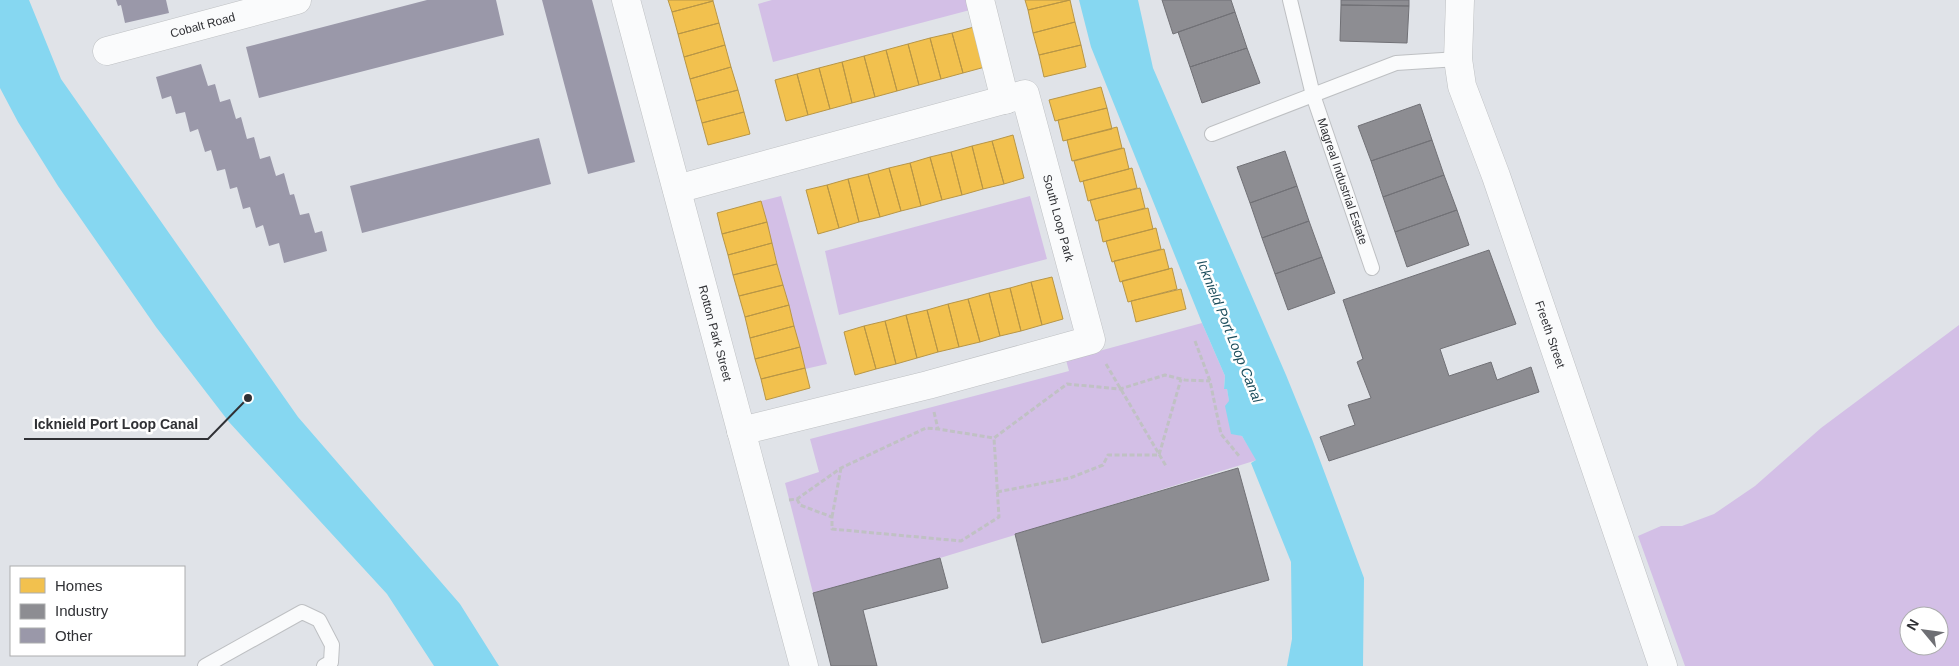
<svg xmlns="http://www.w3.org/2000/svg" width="1959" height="666" font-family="Helvetica,sans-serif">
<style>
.green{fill:#d3bfe6;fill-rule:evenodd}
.water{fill:#86d7f1}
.homes{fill:#f2c14e;stroke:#b89646}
.industry{fill:#8d8d92;stroke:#717176}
.building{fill:#9a98a9}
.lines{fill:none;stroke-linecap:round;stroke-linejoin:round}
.lane-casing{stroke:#bec0c3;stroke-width:16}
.street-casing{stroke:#bec0c3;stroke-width:29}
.path{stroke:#c0c1c4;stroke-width:3;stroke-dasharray:5 2.5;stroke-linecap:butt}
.lane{stroke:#fafbfc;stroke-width:14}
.street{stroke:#fafbfc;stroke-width:28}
.labels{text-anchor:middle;stroke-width:5;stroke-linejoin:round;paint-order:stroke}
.street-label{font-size:12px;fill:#303135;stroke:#fff}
.water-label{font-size:14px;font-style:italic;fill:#1d4e5d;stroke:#fff}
.leader{fill:none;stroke:#303135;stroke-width:2}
.callout-dot{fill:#303135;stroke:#fff;stroke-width:2}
.callout-label{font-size:14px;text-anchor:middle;font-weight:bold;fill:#303135;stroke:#fff;stroke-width:5;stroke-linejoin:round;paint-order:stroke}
</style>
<rect width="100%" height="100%" fill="#e0e3e8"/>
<path class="green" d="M772,0H967L970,10L773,62L758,4Z
M781,196L827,364L805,369L761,201Z
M1030,196L1047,259L839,315L825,251Z
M1202,323L1225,376L1224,388L1227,389L1235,434L1242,436L1257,460L940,558L813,593L785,483L819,472L810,439L1069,371L1066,360Z
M1959,325V666H1685L1638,536L1661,526H1682L1714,514L1755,486L1821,428ZM1909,616H1939V646H1909Z"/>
<path class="water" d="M0,0H29L61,79L298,417L460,604L499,666H434L387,594L229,422L156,327L58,186L18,122L0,88Z
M1079,0H1138L1153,68L1286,375L1312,439L1364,578L1363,666H1287L1292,639L1291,562L1251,463L1256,460L1242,436L1231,434L1225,406L1229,401L1227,389H1224L1225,376L1202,323L1091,47Z"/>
<path class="homes" d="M668,0H713V1L672,12Z
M1025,0H1070L1028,10Z
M1070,0L1075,22L1033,33L1028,10Z
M713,1L719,23L678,34L672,12Z
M1075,22L1081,45L1039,55L1033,33Z
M719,23L725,45L684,57L678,34Z
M974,27L985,67L963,73L952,33Z
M952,33L963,73L941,79L930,38Z
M930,38L941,79L919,85L908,44Z
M908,44L919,85L897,91L886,50Z
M725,45L731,67L690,79L684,57Z
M1081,45L1086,67L1044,77L1039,55Z
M886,50L897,91L875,97L864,56Z
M864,56L875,97L852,103L842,62Z
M842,62L852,103L830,109L819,68Z
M731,67L738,90L696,101L690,79Z
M819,68L830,109L808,115L797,74Z
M797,74L808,115L786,121L775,80Z
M1101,87L1107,108L1055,121L1049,100Z
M738,90L744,112L702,123L696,101Z
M1107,108L1112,129L1063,141L1058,120Z
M744,112L750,134L708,145L702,123Z
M1117,127L1122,148L1072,161L1067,140Z
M1013,135L1024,178L1004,184L992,141Z
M992,141L1004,184L983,189L972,146Z
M972,146L983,189L962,195L951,152Z
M1124,148L1129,169L1080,182L1074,161Z
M951,152L962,195L942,200L930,157Z
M930,157L942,200L921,206L910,163Z
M910,163L921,206L901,211L889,168Z
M889,168L901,211L880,217L868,174Z
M1132,168L1137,188L1088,201L1083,181Z
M868,174L880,217L859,222L848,179Z
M848,179L859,222L839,228L827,185Z
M827,185L839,228L818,234L806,190Z
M1140,188L1145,208L1096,221L1090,200Z
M761,201L767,222L722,234L717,213Z
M1148,208L1153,229L1103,242L1098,220Z
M767,222L772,243L728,255L722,234Z
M1156,228L1161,249L1112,262L1106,241Z
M772,243L777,264L733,275L728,255Z
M1164,249L1169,269L1120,282L1114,261Z
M777,264L783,285L739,296L733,275Z
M1172,268L1177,289L1128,302L1122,281Z
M1052,277L1063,319L1042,325L1031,282Z
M1031,282L1042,325L1021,331L1010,288Z
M783,285L789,305L745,317L739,296Z
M1010,288L1021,331L1000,336L989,293Z
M1181,289L1186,309L1136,322L1131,301Z
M989,293L1000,336L980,342L968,299Z
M968,299L980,342L959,347L948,304Z
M948,304L959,347L938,352L927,310Z
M789,305L794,326L750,338L745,317Z
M927,310L938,352L917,358L906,315Z
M906,315L917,358L896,364L885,321Z
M885,321L896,364L876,369L864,326Z
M794,326L800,347L755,359L750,338Z
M864,326L876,369L855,375L844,332Z
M800,347L805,368L761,379L755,359Z
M805,368L810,388L766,400L761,379Z"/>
<path class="industry" d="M1162,0H1231L1235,12L1173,34Z
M1341,0H1409V6L1341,5Z
M1341,5L1409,6L1407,43L1340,41Z
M1235,12L1247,48L1190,67L1178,32Z
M1247,48L1260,83L1202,103L1190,67Z
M1420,104L1432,140L1371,161L1358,126Z
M1432,140L1444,175L1383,197L1371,161Z
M1285,151L1297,186L1250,203L1237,167Z
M1444,175L1457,210L1395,232L1383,197Z
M1297,186L1309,221L1262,238L1250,203Z
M1457,210L1469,245L1407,267L1395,232Z
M1309,221L1322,257L1275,274L1262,238Z
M1489,250L1516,324L1440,349L1449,376L1491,362L1497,380L1531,367L1539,392L1329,461L1320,437L1355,425L1348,405L1371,398L1357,362L1363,359L1343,300Z
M1322,257L1335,293L1288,310L1275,274Z
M1238,468L1269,580L1042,643L1015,534Z
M940,558L948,588L863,610L877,666H831L813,593Z"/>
<path class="building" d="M116,0H166L169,13L125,23L121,5L118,6Z
M427,0H496L504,35L259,98L246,47Z
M542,0H592L635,162L588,174Z
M201,64L208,86L215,84L220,102L230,99L236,119L241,117L247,139L254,137L260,159L270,156L276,176L284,173L290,195L294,194L300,215L309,213L315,233L322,231L327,251L284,263L279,243L269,246L263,225L256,228L250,207L243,209L237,187L230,189L225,169L217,171L211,150L205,152L198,129L190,132L185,112L176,114L171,96L162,99L156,77Z
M539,138L551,184L362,233L350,186Z"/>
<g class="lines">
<defs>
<g id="lane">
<path id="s1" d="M1290,0L1313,95L1372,268"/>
<path d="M1212,134L1396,63L1458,59"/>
<path d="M205,666L302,612L319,620L332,645L331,662L324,666"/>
</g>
<g id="street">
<path id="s2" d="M626,0L804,666"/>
<path d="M980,0L1005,100"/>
<path id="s3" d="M1460,0L1458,59L1462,86L1496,176L1663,666"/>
<path id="s4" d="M107,51L297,0"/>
<path id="s5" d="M677,189L1025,94L1091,340L928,385L741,431"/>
</g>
</defs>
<use href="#lane" class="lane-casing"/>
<use href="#street" class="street-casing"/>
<path class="path" d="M1195,341L1210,381L1221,434L1240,457
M1106,364L1166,466
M934,412L938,429
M997,492L1070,478L1103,465L1108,455H1159L1181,379
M797,499L800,505L832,517V529L961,541L999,517L994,438
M789,500L797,499L841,468L926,428L938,429L994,438L1067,384L1120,389L1165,375L1185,380L1210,381
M832,517L841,468"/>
<use href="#lane" class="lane"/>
<use href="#street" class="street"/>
</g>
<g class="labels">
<g class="street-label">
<text dy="4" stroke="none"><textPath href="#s4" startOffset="99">Cobalt Road</textPath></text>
<text dy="4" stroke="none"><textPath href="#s1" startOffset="189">Magreal Industrial Estate</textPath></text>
<text dy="4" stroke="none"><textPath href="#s5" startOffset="489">South Loop Park</textPath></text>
<text dy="4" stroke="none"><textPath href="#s2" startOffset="345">Rotton Park Street</textPath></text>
<text dy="4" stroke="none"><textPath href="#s3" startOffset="350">Freeth Street</textPath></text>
</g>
<g class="water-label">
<text transform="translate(1230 331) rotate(68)" y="5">Icknield Port Loop Canal</text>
</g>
</g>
<path class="leader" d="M248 398L208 439H24"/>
<circle class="callout-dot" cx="248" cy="398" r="5"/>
<g class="callout-label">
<text x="116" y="429">Icknield Port Loop Canal</text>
</g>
<rect x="10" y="566" width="175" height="90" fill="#ffffff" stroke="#acadae"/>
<rect x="20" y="578" width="25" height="15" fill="#f2c14e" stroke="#acadae"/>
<text x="55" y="591" font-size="15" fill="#303135">Homes</text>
<rect x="20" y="604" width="25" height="15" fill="#8d8d92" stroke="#acadae"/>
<text x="55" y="616" font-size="15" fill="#303135">Industry</text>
<rect x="20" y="628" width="25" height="15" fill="#9a98a9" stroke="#acadae"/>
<text x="55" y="641" font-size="15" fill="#303135">Other</text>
<g transform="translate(1924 631) rotate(299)"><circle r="24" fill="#ffffff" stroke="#acadae"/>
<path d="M0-4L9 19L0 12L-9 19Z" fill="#6e6f74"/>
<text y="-8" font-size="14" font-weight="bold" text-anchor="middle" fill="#303135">N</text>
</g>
</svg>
